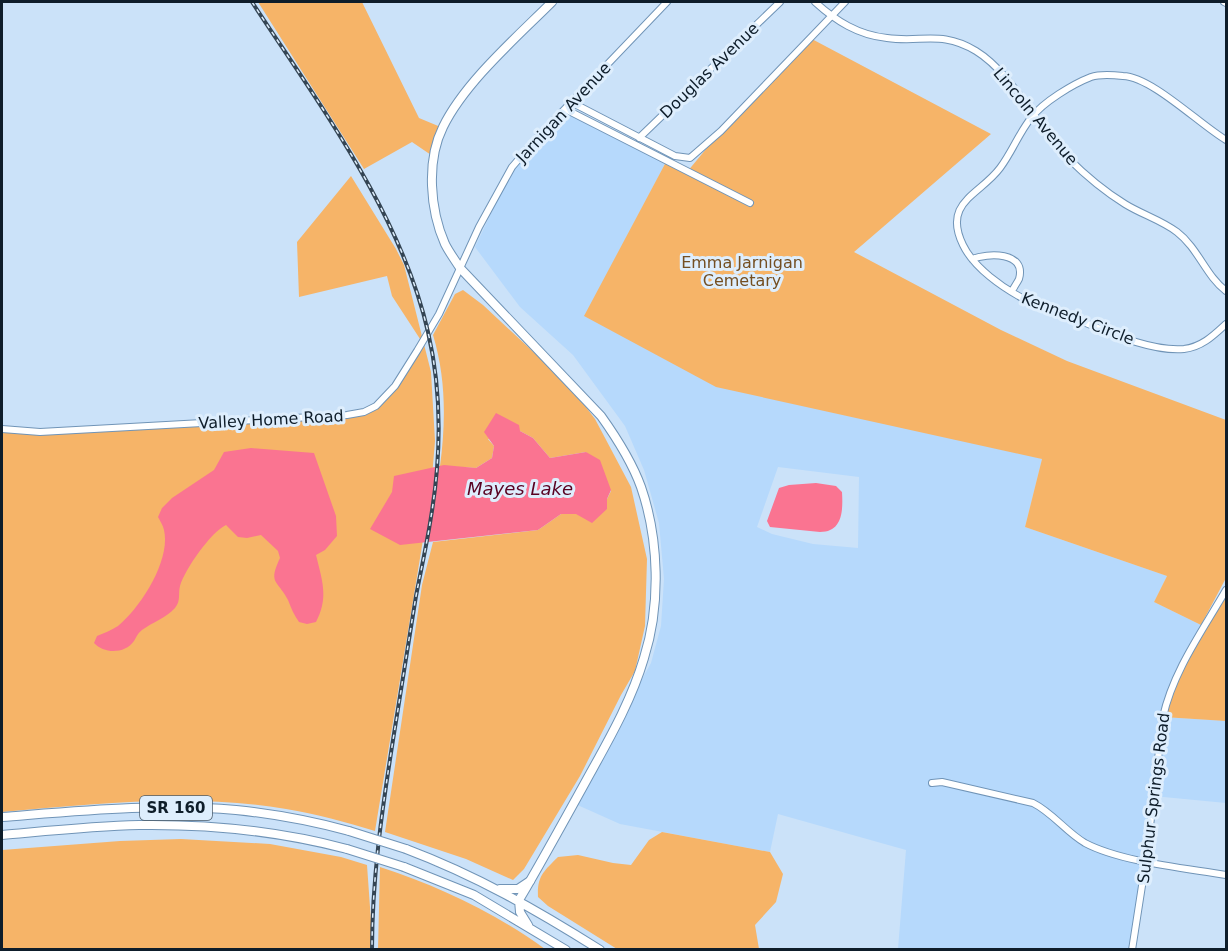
<svg xmlns="http://www.w3.org/2000/svg" width="1228" height="951" font-family="'DejaVu Sans',sans-serif">
<style>
.built{fill:#b6d9fc;fill-rule:evenodd}
.green{fill:#f6b468}
.water{fill:#fa7491}
.lines{fill:none;stroke-linecap:round;stroke-linejoin:round}
.minor-casing{stroke:#7094b7;stroke-width:8}
.major-casing{stroke:#7094b7;stroke-width:10}
.highway-casing{stroke:#7094b7;stroke-width:10}
.minor{stroke:#fff;stroke-width:6}
.major{stroke:#fff;stroke-width:8}
.highway{stroke:#fff;stroke-width:8}
.rail-casing{stroke:#344554;stroke-width:4}
.rail{stroke:#deeefd;stroke-width:1.5;stroke-dasharray:4.5;stroke-linecap:butt}
.highway-bridge-casing{stroke:#7094b7;stroke-width:10;stroke-linecap:butt}
.highway-bridge{stroke:#fff;stroke-width:8}
.labels{text-anchor:middle;stroke-width:6;stroke-linejoin:round;paint-order:stroke}
.shield{fill:#deeefd;stroke:#4c5c69;stroke-width:1.5}
.shield-label{font-size:15px;font-weight:bold;fill:#0e1d2a}
.street-label{font-size:16px;fill:#0e1d2a;stroke:#deeefd}
.park-label{font-size:16px;fill:#744f22;stroke:#deeefd}
.water-label{font-size:18px;font-style:italic;fill:#590222;stroke:#deeefd}
</style>
<rect width="100%" height="100%" fill="#cbe2f9"/>
<path class="built" d="M565,109L666,162L585,316L1042,459L1025,527L1167,576L1154,602L1205,627L1163,717L1226,721V803L1153,796L1132,949H898L906,850L778,814L770,852L620,824L573,803L651,663L661,626L664,579L659,523L644,470L625,426L573,355L520,307L475,247L506,182L518,164ZM778,467L859,477L858,548L813,544L772,534L757,527Z"/>
<path class="green" d="M258,2H362L419,118L443,128L434,157L412,142L364,169Z
M810,38L991,134L854,252L1001,330L1067,361L1226,420V578L1201,625L1154,602L1167,576L1025,527L1042,459L716,387L584,316L666,162L687,172L721,131Z
M351,176L396,249L404,265L431,372L435,441L431,489L422,546L375,831C346,822 316,814 286,809C193,793 95,804 2,812V429L24,432L364,412L386,398L422,342L392,296L387,276L299,297L297,242Z
M463,290L483,305L570,386L595,419L631,487L647,559L645,626L635,671L621,695L580,776L524,869L513,880L466,859L385,832L422,585L433,542L538,530L561,514H576L607,509V499L611,491L586,452L550,458L533,438L520,431L488,439L494,446L492,458L476,468L440,466C446,421 446,378 433,335L455,294Z
M1226,590V721L1163,717L1171,689Z
M662,832L770,852L783,874L776,902L755,925L759,949H617L548,906L538,897C537,876 544,871 558,857L578,855L613,863L631,865L649,840Z
M181,839L270,844L341,857L367,865L373,949H2V850L120,841Z
M380,867C439,886 495,913 545,949H378Z"/>
<path class="water" d="M496,413L519,425L520,431L533,438L550,458L586,452L600,460L611,490L607,499V509L592,523L576,514H561L538,530L400,545L370,529L392,492L394,476L444,465L476,468L492,458L494,446L484,432Z
M251,448L314,453L336,516L337,536L325,550L316,555C322,580 329,597 316,622L307,624L299,622C294,615 291,608 288,600C277,579 268,584 280,558L278,551L261,535L247,538L238,537L226,525C211,532 185,569 180,586C178,594 181,601 175,608C166,618 153,622 142,630C137,634 137,636 134,641C125,654 104,654 94,643L97,636C104,633 112,630 118,626C141,607 171,560 164,530C163,525 160,521 158,517L162,508L172,498L214,470L224,452Z
M816,483L836,486L842,492C843,510 843,532 820,532L770,527L767,521L779,488L789,485Z"/>
<g class="lines">
<defs>
<path id="minor" d="M815,2C836,21 858,35 887,38C922,43 941,30 976,51C1012,73 1037,126 1068,158C1085,175 1104,191 1125,204C1141,214 1161,220 1177,232C1198,248 1206,276 1226,291
M1224,2L1226,3
M571,102L675,156L690,158L721,131L845,2
M565,109L750,203
M639,138L780,2
M1226,140C1199,124 1152,77 1123,76C1113,75 1100,74 1091,77C1073,84 1043,102 1031,118C1019,133 1012,152 1000,168C980,195 942,202 963,245C974,268 1003,288 1024,299C1039,306 1056,311 1071,317C1104,330 1149,352 1184,349C1202,347 1214,335 1226,324
M972,259C987,253 1027,251 1019,279C1017,283 1014,287 1012,291
M2,429L40,432L347,415L364,412L376,406L395,386L417,351L439,314L479,227L512,167L537,138L667,2
M932,783L942,782L1033,803C1053,813 1066,832 1085,843C1121,862 1185,868 1226,875
M1132,950L1146,860L1163,717C1173,671 1203,630 1226,590"/>
<path id="major" d="M519,900C542,861 564,821 586,781C608,741 631,702 644,658C661,605 659,539 641,487C632,462 616,437 601,416L460,268C455,260 449,252 445,244C430,210 426,161 443,127C465,82 517,37 552,2"/>
<path id="highway" d="M2,817C79,811 158,803 236,810C275,814 312,821 349,831
M2,835C47,831 93,826 139,825C210,824 279,831 347,849
M406,849C475,875 537,910 600,950
M404,867L474,895L566,950
M500,889H518L530,881
M519,900L520,912L528,925"/>
</defs>
<use href="#minor" class="minor-casing"/>
<use href="#major" class="major-casing"/>
<use href="#highway" class="highway-casing"/>
<use href="#minor" class="minor"/>
<use href="#major" class="major"/>
<use href="#highway" class="highway"/>
<defs>
<path id="rail" d="M252,2C318,103 401,213 428,332C442,392 441,457 431,517C427,543 421,570 416,596C408,644 401,692 393,740C382,810 372,879 372,950"/>
</defs>
<use href="#rail" class="rail-casing"/>
<use href="#rail" class="rail"/>
<defs>
<path id="highway-bridge" d="M349,831L406,849
M347,849L404,867"/>
</defs>
<use href="#highway-bridge" class="highway-bridge-casing"/>
<use href="#highway-bridge" class="highway-bridge"/>
</g>
<g class="labels">
<rect class="shield" x="140" y="796" width="72" height="24" rx="4.5"/>
<g class="shield-label">
<text x="176" y="813">SR 160</text>
</g>
<g class="street-label">
<text transform="translate(709 70) rotate(-44)" y="6">Douglas Avenue</text>
<text transform="translate(563 112) rotate(-47)" y="6">Jarnigan Avenue</text>
<text transform="translate(1036 116) rotate(50)" y="6">Lincoln Avenue</text>
<text transform="translate(1078 318) rotate(21)" y="6">Kennedy Circle</text>
<text transform="translate(271 419) rotate(-3)" y="6">Valley Home Road</text>
<text transform="translate(1153 798) rotate(-83)" y="6">Sulphur Springs Road</text>
</g>
<g class="park-label">
<text x="742" y="268">Emma Jarnigan<tspan x="742" dy="18">Cemetary</tspan></text>
</g>
<g class="water-label">
<text x="520" y="495">Mayes Lake</text>
</g>
</g>
<rect width="1228" height="951" fill="none" stroke="#0e1d2a" stroke-width="6"/>
</svg>
